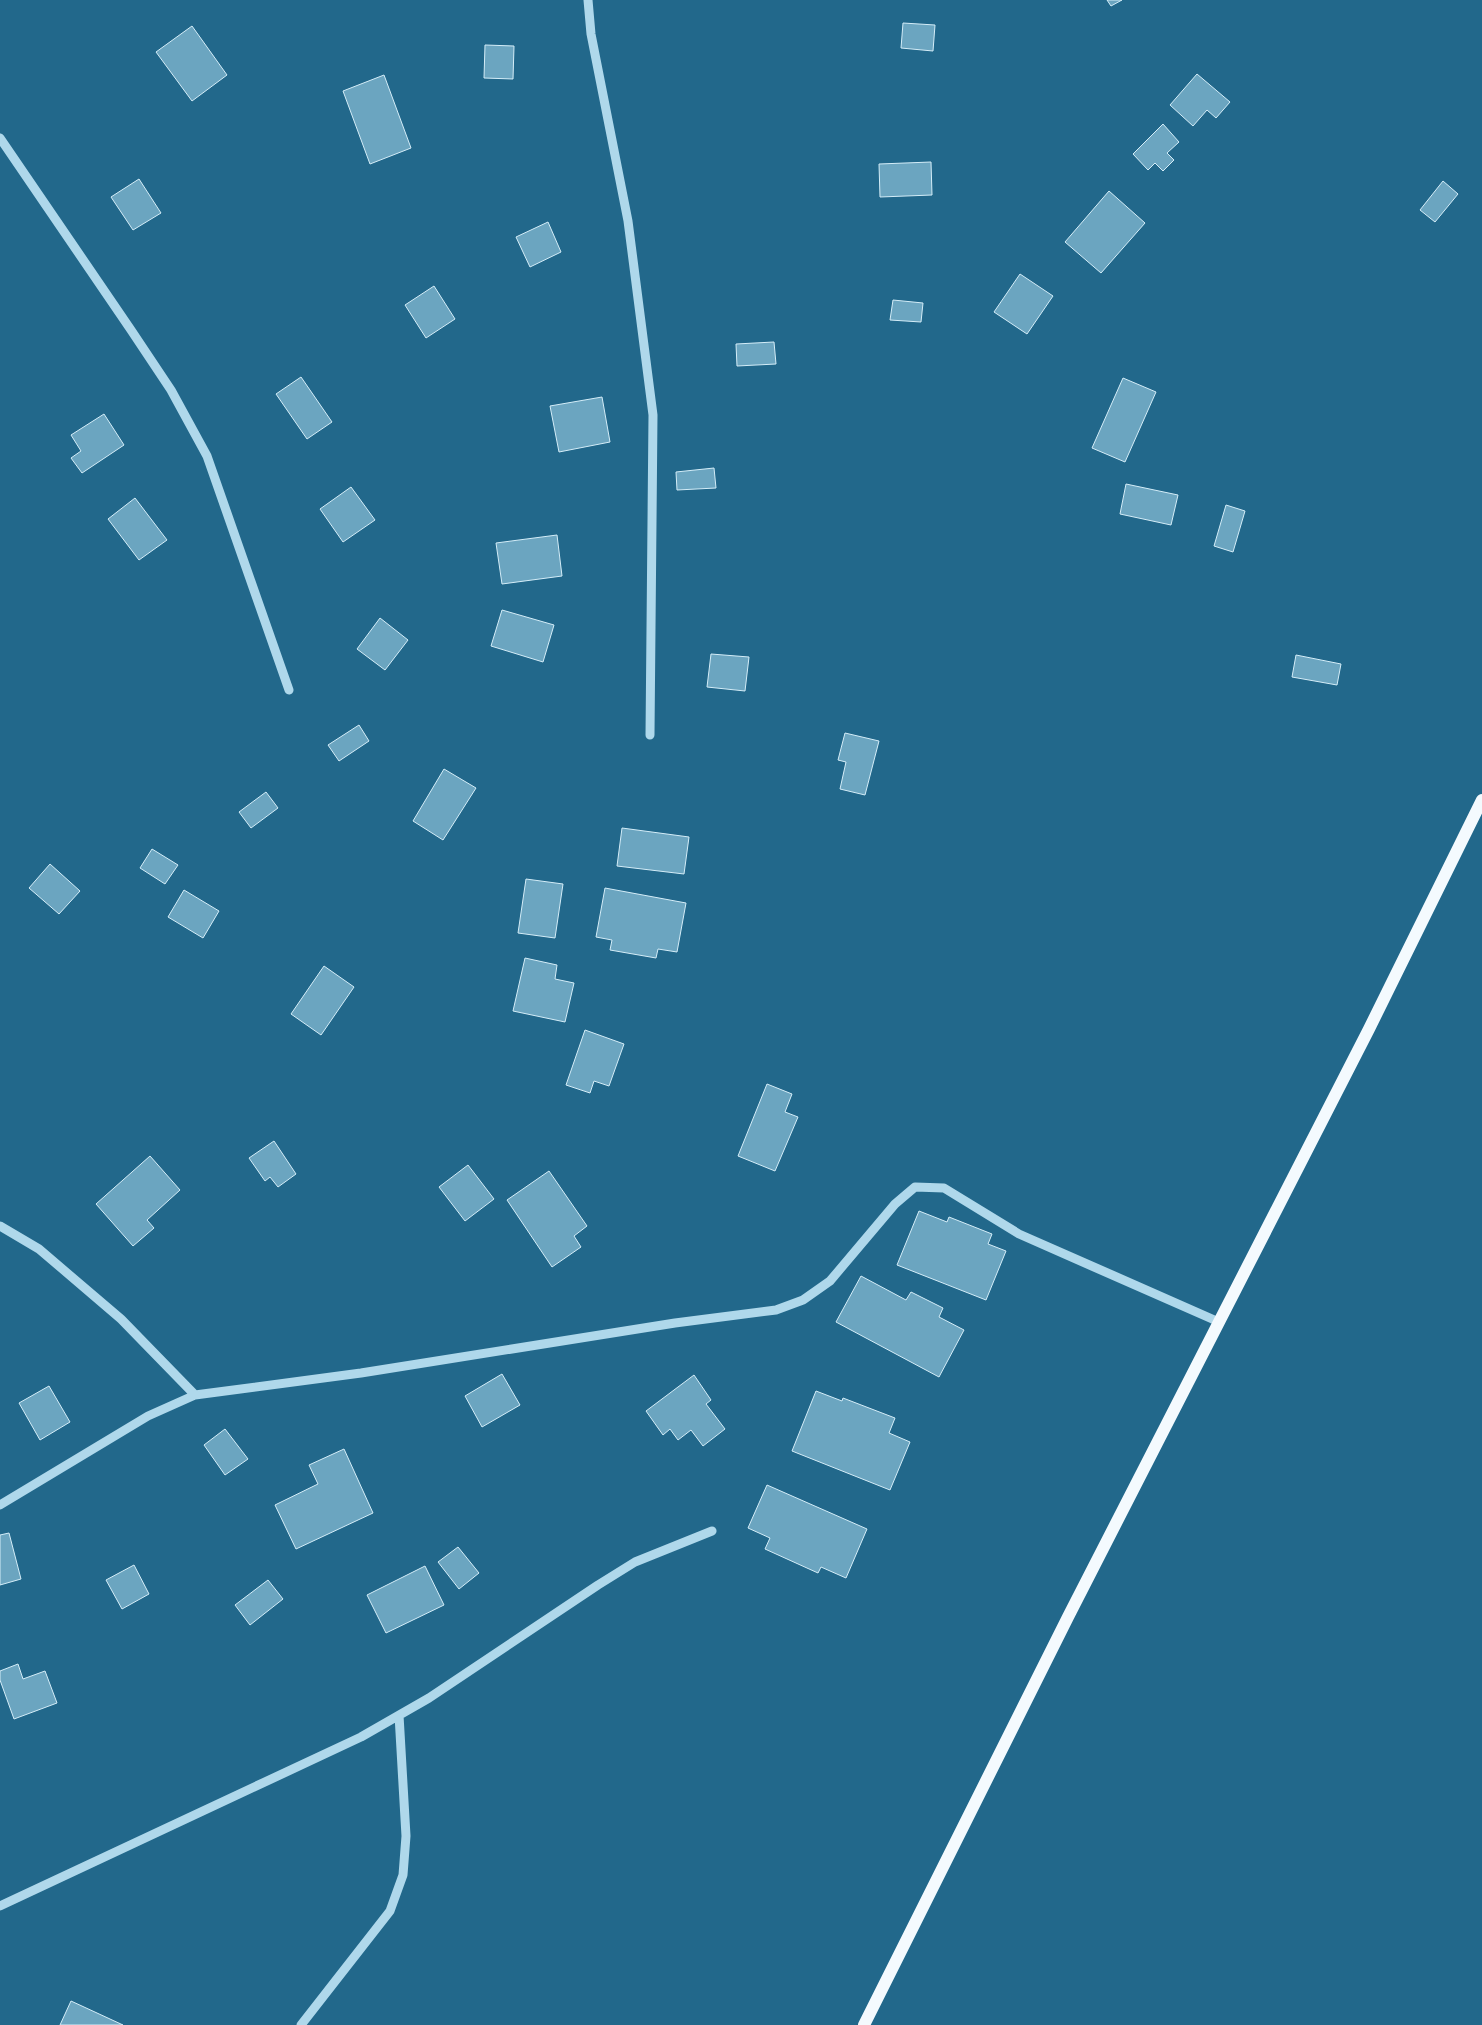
<svg xmlns="http://www.w3.org/2000/svg" width="1482" height="2025" font-family="'Exo 2',sans-serif">
<style>
.building{fill:#6ba5c0;stroke:#d4edf8}
.lines{fill:none;stroke-linecap:round;stroke-linejoin:round}
.minor{stroke:#afd8eb;stroke-width:9}
.major{stroke:#f4fafe;stroke-width:12}
</style>
<rect width="100%" height="100%" fill="#22688b"/>
<path class="building" d="M1107,0H1122L1111,6Z
M903,23L935,25L933,51L901,48Z
M192,26L227,75L192,101L156,52Z
M485,45L514,46L513,79L484,78Z
M1197,74L1230,102L1216,118L1207,110L1193,126L1170,105Z
M384,75L411,148L370,164L343,91Z
M1163,124L1179,142L1167,153L1174,160L1163,171L1155,163L1148,170L1133,154Z
M931,162L932,195L880,197L879,164Z
M139,179L161,213L133,230L111,197Z
M1443,181L1458,194L1435,222L1420,210Z
M1109,191L1145,223L1101,273L1065,242Z
M548,222L561,252L530,267L516,237Z
M1020,274L1053,296L1027,334L994,312Z
M434,286L455,319L426,338L405,305Z
M893,300L923,303L921,322L890,320Z
M774,342L776,364L737,366L736,344Z
M301,377L332,422L307,439L276,394Z
M1123,378L1156,392L1125,462L1092,448Z
M602,397L610,442L559,452L550,406Z
M104,414L124,445L82,473L71,458L81,451L71,435Z
M714,468L716,488L677,490L676,472Z
M1126,484L1178,495L1171,525L1120,514Z
M351,487L375,520L343,542L320,509Z
M135,498L167,540L139,560L108,519Z
M1226,505L1245,511L1233,552L1214,546Z
M557,535L562,576L502,584L496,543Z
M502,610L554,625L543,662L491,646Z
M380,618L408,640L385,670L357,649Z
M711,654L749,657L745,691L707,687Z
M1296,655L1341,664L1337,685L1292,677Z
M359,725L369,741L339,761L328,745Z
M845,733L879,741L865,795L840,789L846,762L838,760Z
M444,769L476,788L443,840L413,821Z
M266,792L278,808L251,828L239,812Z
M622,828L689,837L684,874L617,866Z
M152,849L178,865L165,884L140,868Z
M50,864L80,891L59,914L29,888Z
M526,879L563,884L555,938L518,933Z
M605,888L686,903L677,952L658,949L656,958L610,950L612,940L596,937Z
M184,890L219,911L203,938L168,917Z
M525,958L557,965L555,979L574,983L565,1022L513,1011Z
M324,966L354,987L321,1035L291,1014Z
M585,1030L624,1044L609,1086L594,1081L590,1093L566,1085Z
M767,1084L792,1094L785,1112L798,1117L775,1171L738,1156Z
M274,1141L296,1174L278,1187L270,1177L265,1181L249,1158Z
M150,1156L180,1190L147,1220L154,1228L133,1246L96,1204Z
M468,1165L494,1199L465,1221L439,1187Z
M549,1171L587,1226L574,1236L581,1247L552,1267L507,1200Z
M919,1211L947,1222L949,1217L992,1234L988,1244L1006,1251L986,1300L897,1265Z
M861,1276L906,1300L911,1292L943,1308L939,1317L964,1330L939,1377L836,1322Z
M502,1374L520,1405L482,1427L465,1396Z
M694,1375L711,1400L706,1404L725,1429L703,1446L691,1430L678,1440L670,1429L663,1435L646,1411Z
M49,1386L70,1422L40,1440L19,1403Z
M816,1391L842,1401L843,1398L895,1418L889,1433L910,1442L890,1490L792,1451Z
M225,1429L248,1459L225,1475L204,1445Z
M344,1449L373,1513L296,1549L275,1505L318,1484L309,1465Z
M767,1485L867,1529L846,1578L821,1567L818,1573L765,1549L770,1538L748,1528Z
M9,1533L21,1579L0,1585V1535Z
M458,1547L479,1573L459,1589L438,1562Z
M134,1565L149,1594L122,1609L106,1580Z
M425,1566L444,1605L386,1633L367,1595Z
M268,1580L283,1599L250,1625L235,1605Z
M18,1664L23,1679L45,1671L57,1703L14,1719L0,1680V1671Z
M71,2001L123,2025H60Z"/>
<g class="lines">
<path class="minor" d="M588,0L591,34L628,221L653,415L650,735
M0,138L131,330L171,390L207,456L289,690
M0,1226L39,1249L121,1319L195,1395
M0,1505L148,1416L195,1395L361,1373L675,1323L776,1310L803,1300L830,1281L895,1204L915,1187L944,1188L1019,1234L1219,1322
M0,1906L361,1737L429,1698L598,1585L635,1562L712,1531
M301,2025L390,1911L403,1875L406,1836L399,1715"/>
<path class="major" d="M864,2025L1068,1617L1369,1029L1482,800"/>
</g>
</svg>
